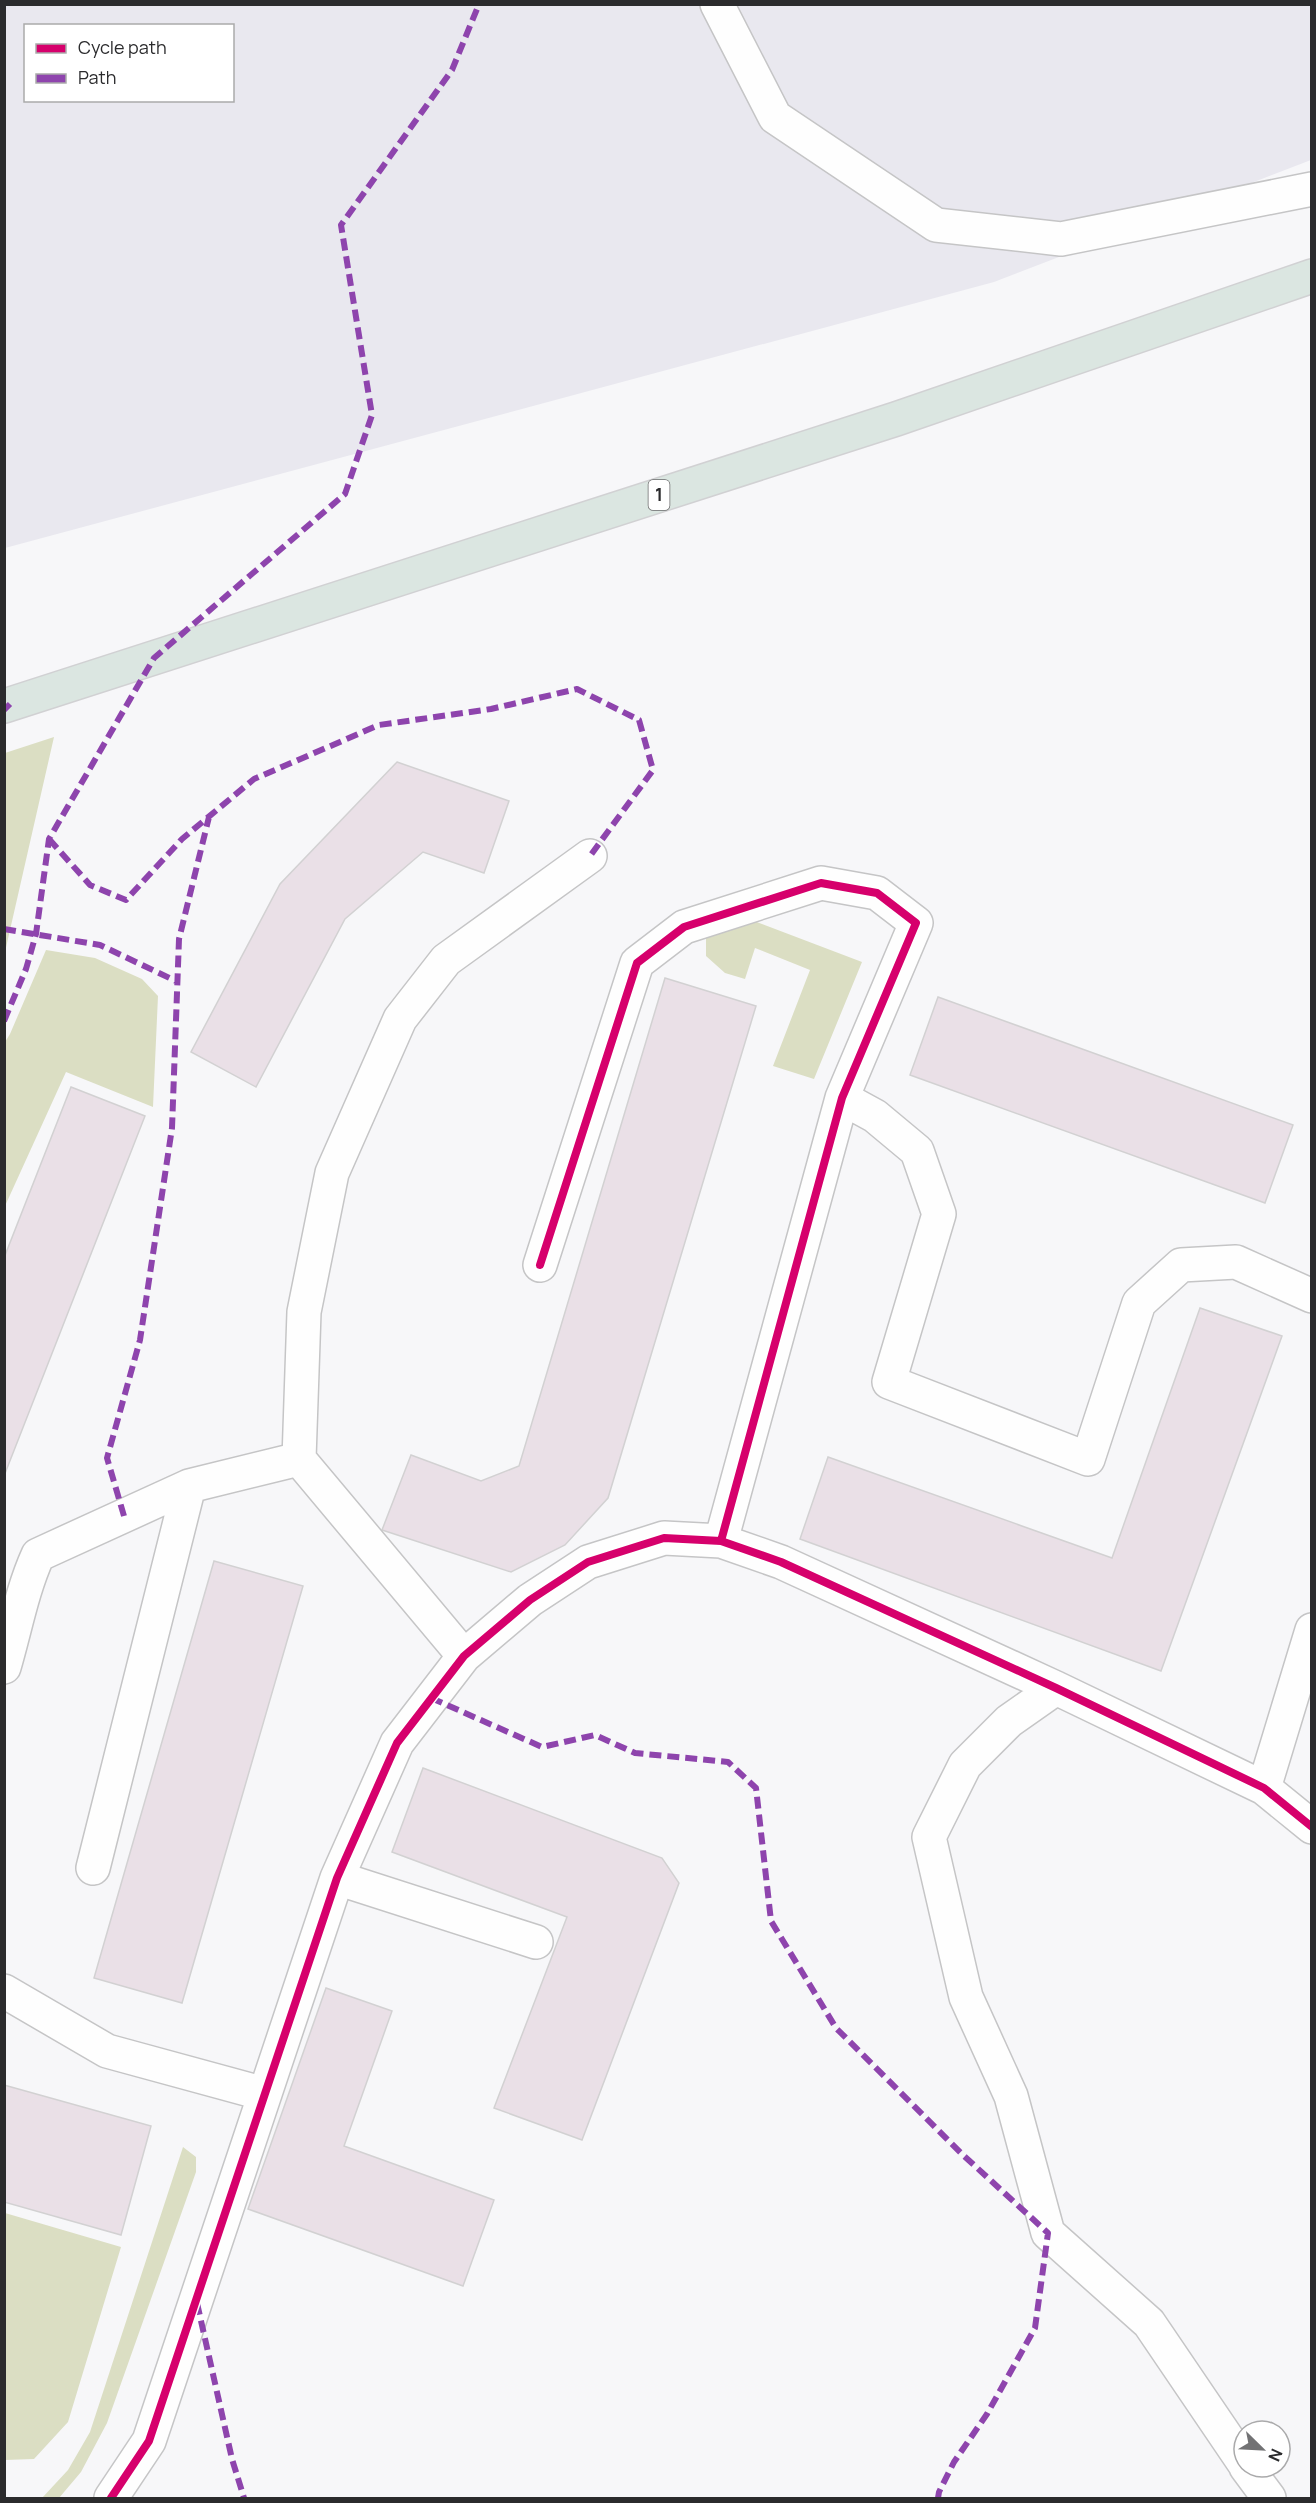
<svg xmlns="http://www.w3.org/2000/svg" width="1316" height="2503" font-family="Manrope,sans-serif">
<style>
.built{fill:#e9e8ef;fill-rule:evenodd}
.green{fill:#dbdec3}
.building{fill:#eae0e7;stroke:#d2d1d2;stroke-width:1.5}
.lines{fill:none;stroke-linecap:round;stroke-linejoin:round}
.minor-casing{stroke:#c5c5c6;stroke-width:36}
.major-casing{stroke:#d1d1d3;stroke-width:36}
.minor{stroke:#fefefe;stroke-width:33}
.major{stroke:#dbe6e1;stroke-width:33}
.quiet{stroke:#8e44ad;stroke-width:6;stroke-dasharray:12 6;stroke-linecap:butt}
.cycleway-casing{stroke:#fff;stroke-width:11}
.cycleway{stroke:#d6006c;stroke-width:8}
.labels{text-anchor:middle;stroke-width:4.5;stroke-linejoin:round;paint-order:stroke}
.shield{fill:#fff;stroke:#6b6b6c;stroke-width:1.5}
.shield-label{font-size:18px;font-weight:bold;fill:#2b2b2d}
</style>
<rect width="100%" height="100%" fill="#f7f7f9"/>
<path class="built" d="M5,5H1311V160L994,282L5,548ZM26,26H232V100H26Z"/>
<path class="green" d="M54,737L5,952V753Z
M754,921L862,962L814,1079L773,1066L810,970L755,948L745,979L725,973L706,956V937Z
M46,950L95,958L142,979L158,996L153,1107L66,1072L5,1206V1042L10,1034Z
M183,2147L196,2157V2172L107,2423L81,2472L59,2498H42L68,2470L90,2432Z
M5,2213L121,2247L68,2422L34,2459L5,2460Z"/>
<path class="building" d="M397,762L509,801L484,873L423,852L345,919L256,1087L191,1052L280,884Z
M665,978L756,1006L608,1498L565,1545L511,1572L382,1530L411,1455L481,1481L519,1466Z
M938,997L1293,1125L1265,1203L910,1075Z
M71,1087L145,1116L4,1476V1258Z
M1200,1308L1282,1336L1161,1671L800,1539L828,1457L1112,1558Z
M214,1561L303,1586L182,2003L94,1978Z
M423,1768L662,1858L679,1883L582,2140L494,2108L567,1917L392,1852Z
M326,1988L392,2011L344,2146L494,2200L463,2286L248,2209Z
M4,2085L151,2126L121,2235L4,2202Z"/>
<g class="lines">
<defs>
<path id="minor" d="M717,4L775,117L936,225L1061,239L1312,189
M842,1098L875,1116L917,1151L939,1214L889,1382L1088,1459L1139,1303L1181,1265L1236,1262L1312,1296
M540,1265L637,963L684,927L821,883L877,893L916,923L842,1098L721,1541
M464,1656L299,1459L304,1312L332,1173L400,1019L446,960L590,856
M4,1667C15,1630 22,1590 38,1555L189,1486L299,1459
M1056,1688L1009,1721L965,1765L929,1837L966,1997L1011,2096L1048,2233L1149,2323L1244,2463
M1264,1788L1312,1630
M93,1868L189,1486
M337,1878L536,1942
M4,1991L107,2051L265,2094
M1246,2467L1269,2498
M111,2498L149,2441L337,1878L397,1743L464,1656L530,1600L588,1562L664,1538L721,1541L781,1562L1056,1688L1264,1788L1312,1827"/>
<path id="major" d="M4,706L896,419L1312,276"/>
</defs>
<use href="#minor" class="minor-casing"/>
<use href="#major" class="major-casing"/>
<use href="#minor" class="minor"/>
<use href="#major" class="major"/>
<path class="quiet" d="M4,710L10,704
M49,839L90,885L126,900L182,839L254,779L379,725L491,709L577,689L639,720L653,770L590,856
M4,929L100,945L178,982
M4,1021L26,969L36,934L49,839L154,658L345,494L372,415L341,225L452,70L479,4
M124,1516L107,1458L140,1340L172,1128L179,939L209,817
M431,1698L542,1747L595,1735L635,1753L728,1762L756,1788L771,1921L836,2028L963,2155L1048,2233L1035,2328L987,2414L954,2462L939,2492L938,2498
M197,2303L232,2459L244,2498"/>
<defs>
<path id="cycleway" d="M540,1265L637,963L684,927L821,883L877,893L916,923L842,1098L721,1541
M111,2498L149,2441L337,1878L397,1743L464,1656L530,1600L588,1562L664,1538L721,1541L781,1562L1056,1688L1264,1788L1312,1827"/>
</defs>
<use href="#cycleway" class="cycleway-casing"/>
<use href="#cycleway" class="cycleway"/>
</g>
<g class="labels">
<rect class="shield" x="648.5" y="480" width="21" height="30" rx="4.5"/>
<g class="shield-label">
<text x="659" y="501">1</text>
</g>
</g>
<rect width="1316" height="2503" fill="none" stroke="#2b2b2d" stroke-width="12"/>
<rect x="24" y="24" width="210" height="78" fill="#ffffff" stroke="#aaaaab" stroke-width="1.5"/>
<rect x="36" y="44" width="30" height="9" fill="#d6006c" stroke="#aaaaab" stroke-width="1.5"/>
<text x="78" y="54" font-size="18" fill="#2b2b2d">Cycle path</text>
<rect x="36" y="74" width="30" height="9" fill="#8e44ad" stroke="#aaaaab" stroke-width="1.5"/>
<text x="78" y="84" font-size="18" fill="#2b2b2d">Path</text>
<g transform="translate(1262 2449) rotate(114)"><circle r="28" fill="#ffffff" stroke="#aaaaab" stroke-width="1.5"/>
<path d="M0-4.5L10 22L0 15L-10 22Z" fill="#727274"/>
<text y="-9" font-size="16" font-weight="bold" text-anchor="middle" fill="#2b2b2d">N</text>
</g>
</svg>
